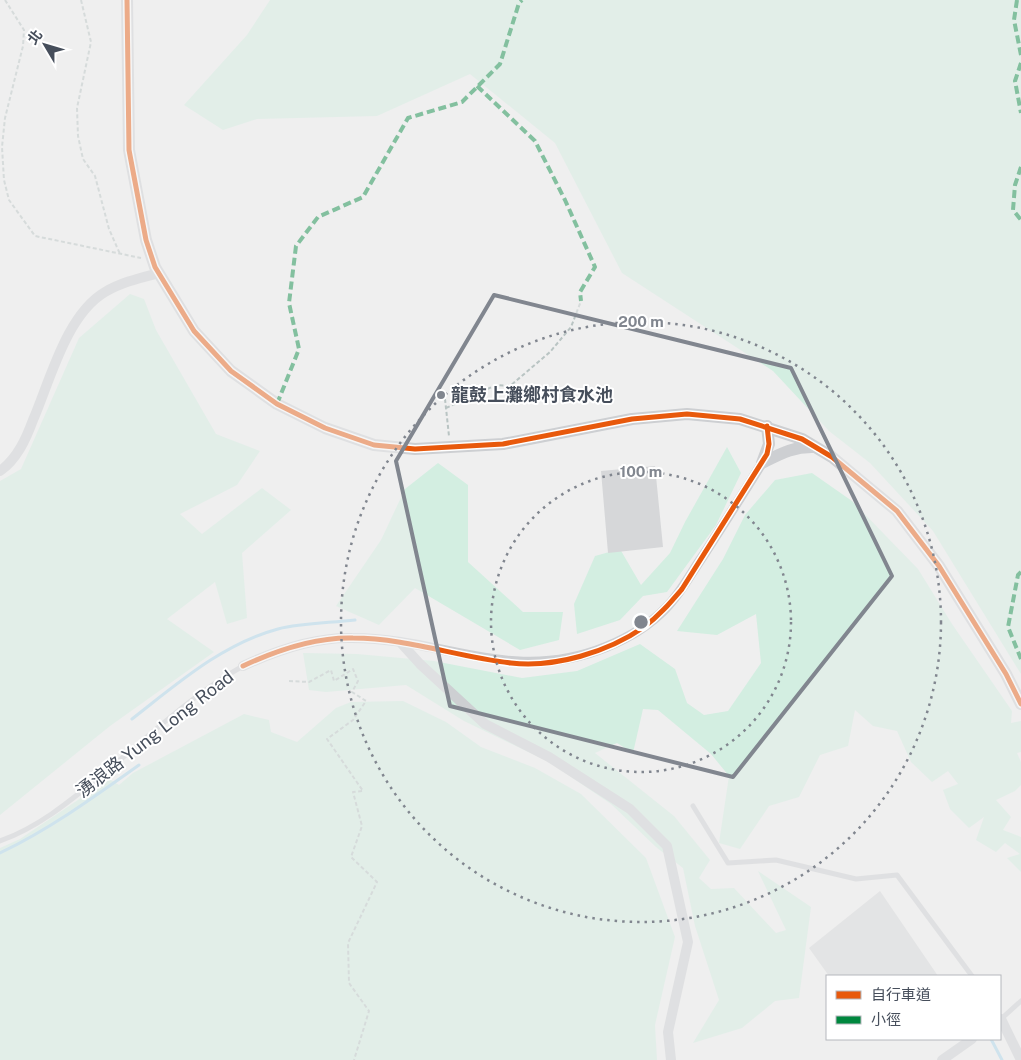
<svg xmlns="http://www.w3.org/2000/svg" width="1021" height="1060" font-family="'Public Sans','Noto Sans TC',sans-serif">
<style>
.green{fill:#d3eee1}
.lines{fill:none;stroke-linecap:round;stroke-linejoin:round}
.stream{stroke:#a8d5ec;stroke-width:3}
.building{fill:#d6d7d9}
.path{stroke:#b9c4c3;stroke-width:2;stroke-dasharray:4 2.5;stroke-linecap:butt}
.service{stroke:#cdcfd2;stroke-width:5}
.minor{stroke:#cdcfd2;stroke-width:10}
.tertiary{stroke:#cdcfd2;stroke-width:12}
.quiet{stroke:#00873e;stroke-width:4;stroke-dasharray:8 4;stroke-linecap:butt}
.cycleway-casing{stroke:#fff;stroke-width:8}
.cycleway{stroke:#e8590c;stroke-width:5}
.marked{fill:none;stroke:#81868f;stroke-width:4;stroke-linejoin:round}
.ring{fill:none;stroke:#81868f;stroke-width:2.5;stroke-dasharray:2.5 5}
.poi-dot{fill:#81868f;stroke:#fff;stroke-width:2}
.labels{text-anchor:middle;stroke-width:4;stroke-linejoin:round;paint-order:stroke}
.poi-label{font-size:18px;font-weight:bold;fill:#464e5b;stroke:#fff;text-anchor:start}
.street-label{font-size:18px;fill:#464e5b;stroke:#fff}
.centre{fill:#81868f;stroke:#fff;stroke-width:2.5}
.ring-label{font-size:15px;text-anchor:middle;font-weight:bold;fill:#81868f;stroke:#fff;stroke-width:4;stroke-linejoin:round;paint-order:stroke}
</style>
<rect width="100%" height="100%" fill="#efefef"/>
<path class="green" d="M270,0H1021V674L933,531L870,463L829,431L773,371L622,273L555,143L470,74L377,116L257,119L223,130L184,105L247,35Z
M130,294L144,299L156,330L216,434L260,451L237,485L180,514L202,534L262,488L291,510L242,553L247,618L227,624L215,582L167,619L214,652L110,726L0,815V481L21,469L79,338Z
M727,447L741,473L716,525L667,592L643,596L620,620L577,634L574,604L595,556L620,549L641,585L670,553L685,522Z
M438,463L468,485V562L523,612H563L559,640L520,650L415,588L379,625L336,606L381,540L405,489Z
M812,473L852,501L918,569L952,624L1012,711L1011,723L1021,721V752L1017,753L1021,762V785L1015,791L996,800L1011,817L1003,830L1021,837V872L1007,858L1020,854L1005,843L996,852L976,840L984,817L969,828L950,809L943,790L958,784L948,771L932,782L911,762L897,731L873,726L855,710L848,746L820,755L799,797L769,806L740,849L719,843L729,776L711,754L658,710L643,709L633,753L617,743L595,753L674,816L710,860L699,878L711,889L734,888L776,933L786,930L758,871L811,907L799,998L775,1001L742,1028L693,1043L719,1000L695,926L683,868L656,847L611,804L549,762L464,721L406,685L326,692L309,690L303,653L357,654L434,661L522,678L577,671L640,644L675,669L687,703L704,715L728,711L761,663L756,614L717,635L677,631L723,559L745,515L775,480Z
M403,701L446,722L481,747L535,768L581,794L646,858L675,937L655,1025L657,1060H0V848L20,839L109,779L119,785L133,773L244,714L269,720L271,732L297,742L336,708L351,702Z"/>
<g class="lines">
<path class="stream" d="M132,719C177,684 222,644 278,629C302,623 330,623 355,620
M0,853C50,829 94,797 139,765
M991,1039L1002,1060"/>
</g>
<path class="building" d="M655,466L663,547L608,553L601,471Z
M880,891L938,976H829L809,948Z"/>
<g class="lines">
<path class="path" d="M5,0L24,30L23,46L5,118L2,147L4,180L9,200L35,236L141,258
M81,0L91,42L77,108L78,136L83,159L95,176L109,229L120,254
M445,399L449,436
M446,408L496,385L510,386L550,352L571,327L581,301
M289,681L309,682L331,670L334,681L353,669L358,681L352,692L366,701L353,720L327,739L363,791L353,792L362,826L351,857L377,882L348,943L349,983L369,1011L354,1060"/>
<path class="service" d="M693,806L728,863L776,860L856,879L897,875L972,976
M0,841C39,827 70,801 102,775C147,738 191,695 243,666
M1000,1017L1001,1019L1021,1001"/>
<path class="minor" d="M0,471C17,459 26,439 33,420C50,381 66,315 105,292C122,282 140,278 159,273
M401,643L420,664L485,724L549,757L630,809L667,846L688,942L668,1032L671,1060
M243,666C277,650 315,637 352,638C444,638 513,685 606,647C628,638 649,626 666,608C681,593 691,573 703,556C723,525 743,494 762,463
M1000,1020L1001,1019L1021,1060
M942,1060L972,1039"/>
<path class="tertiary" d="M127,0L129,150L146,240L155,267L194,331L231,371L277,404L325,428L374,445L415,449L503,444L632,419L687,414L740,419L802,439L832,457L897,511L939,566L1006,674L1021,704
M762,463C780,454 794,446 815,447
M762,463L769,444L767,426"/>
<path class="quiet" d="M1017,0L1014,20L1021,55
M1021,63L1015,81L1021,113
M477,86L535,141L565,200L595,267L580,292L581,301
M1021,167L1015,185L1013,210L1021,220
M277,404L299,349L289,303L296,246L318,217L363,197L408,118L462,102L500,64L519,3L522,0
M1021,572L1018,575L1008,627L1021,659"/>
<defs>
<path id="cycleway" d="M127,0L129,150L146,240L155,267L194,331L231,371L277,404L325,428L374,445L415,449L503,444L632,419L687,414L740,419L802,439L832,457L897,511L939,566L1006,674L1021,704
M243,666C277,650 315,637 353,638C406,638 458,657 511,663C555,668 608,652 644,627C659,616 670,603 682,589L767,454L769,444L767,426"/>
</defs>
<use href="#cycleway" class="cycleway-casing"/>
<use href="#cycleway" class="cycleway"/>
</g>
<path d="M0 0H1021V1060H0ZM494,295L791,368L892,576L733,777L450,706L396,461Z" fill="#efefef" fill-opacity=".55" fill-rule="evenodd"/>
<path class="marked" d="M494,295L791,368L892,576L733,777L450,706L396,461Z"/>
<g class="ring">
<circle cx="641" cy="622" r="150"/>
<circle cx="641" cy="622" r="300"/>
</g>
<circle class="poi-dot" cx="441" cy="395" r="5"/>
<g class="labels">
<g class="poi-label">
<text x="451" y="401">龍鼓上灘鄉村食水池</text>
</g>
<g class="street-label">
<text transform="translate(155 734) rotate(-38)" y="6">湧浪路 Yung Long Road</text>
</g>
</g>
<circle cx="641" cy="622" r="8" class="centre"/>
<g class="ring-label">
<text x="641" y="327">200 m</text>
<text x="641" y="477">100 m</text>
</g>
<rect x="826" y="975" width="175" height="65" fill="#ffffff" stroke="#b5b8bd"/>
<rect x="836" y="991" width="25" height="8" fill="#e8590c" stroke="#b5b8bd"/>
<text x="871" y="1000" font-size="15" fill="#464e5b">自行車道</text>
<rect x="836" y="1016" width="25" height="8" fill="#00873e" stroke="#b5b8bd"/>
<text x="871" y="1025" font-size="15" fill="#464e5b">小徑</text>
<g transform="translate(45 45) rotate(308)" stroke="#ffffff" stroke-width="4" paint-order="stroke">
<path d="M0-4L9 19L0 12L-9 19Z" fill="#464e5b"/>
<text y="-8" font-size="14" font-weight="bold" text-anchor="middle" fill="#464e5b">北</text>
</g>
</svg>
